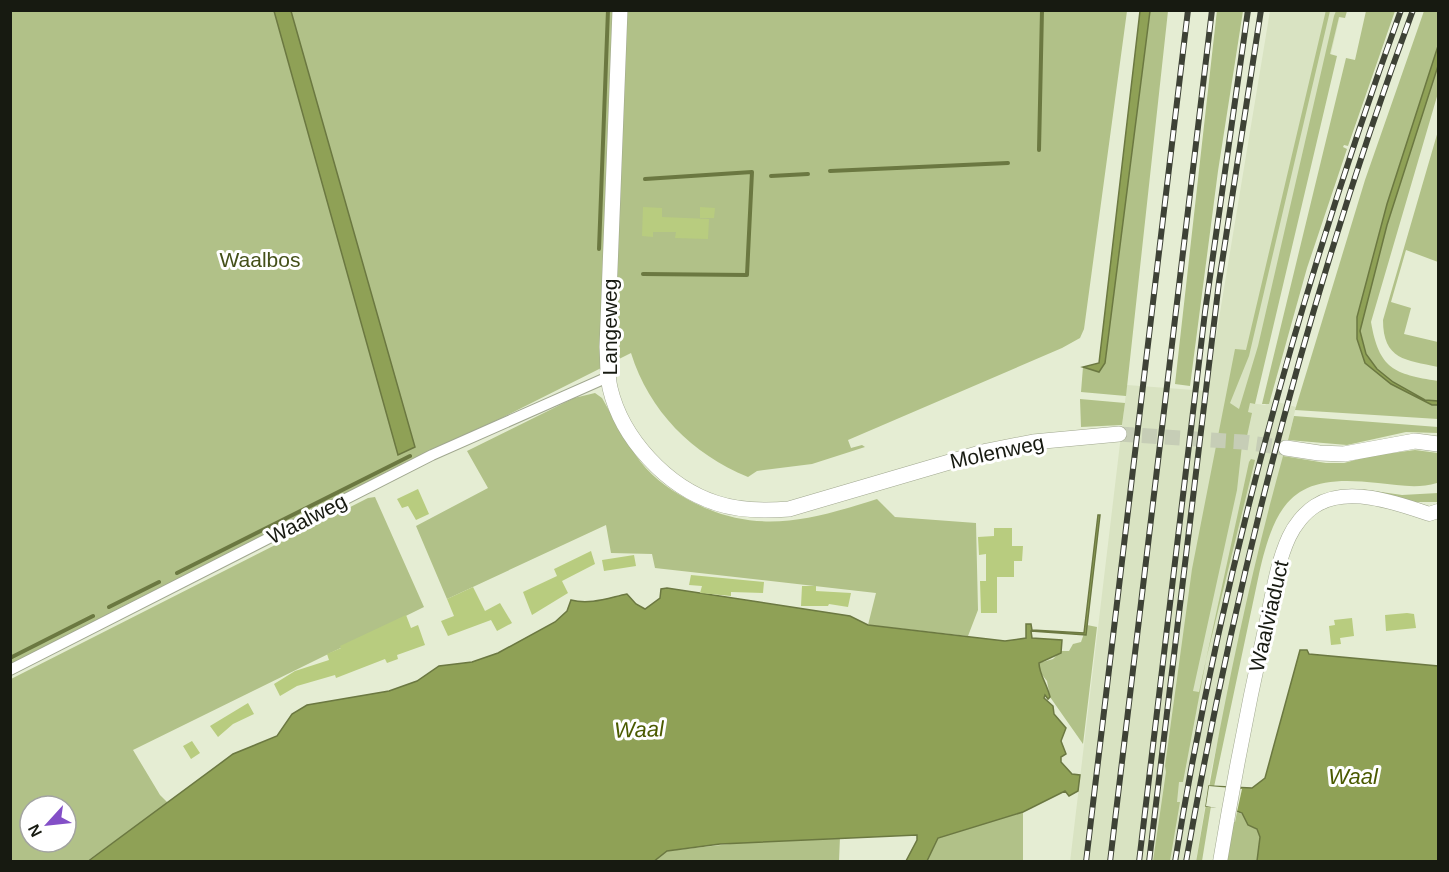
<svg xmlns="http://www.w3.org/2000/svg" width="1449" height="872" font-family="Helvetica,sans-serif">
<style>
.built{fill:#d9e3c2}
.green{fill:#b1c188;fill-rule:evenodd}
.water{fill:#8fa156;stroke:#6b7841;stroke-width:1.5}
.pier{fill:#e5edd3}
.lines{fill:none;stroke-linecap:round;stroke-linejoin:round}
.stream{stroke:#6b7841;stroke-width:4}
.building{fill:#b8cc7f}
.secondary-tunnel{stroke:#c6cdb6;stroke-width:15;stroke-dasharray:15 8;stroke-linecap:butt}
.minor-casing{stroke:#a0a78f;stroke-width:12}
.tertiary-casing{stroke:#a0a78f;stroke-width:15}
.secondary-casing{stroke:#a0a78f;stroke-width:16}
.minor{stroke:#fff;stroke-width:10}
.tertiary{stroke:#fff;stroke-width:14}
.secondary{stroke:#fff;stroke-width:15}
.rail-casing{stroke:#3e4236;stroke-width:6}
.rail{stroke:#fff;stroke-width:4;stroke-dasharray:11;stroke-linecap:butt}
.labels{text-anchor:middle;stroke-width:6;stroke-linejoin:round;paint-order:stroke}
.park-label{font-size:21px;fill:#445019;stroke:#fff}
.street-label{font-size:21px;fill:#171a11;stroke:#fff}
.water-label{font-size:22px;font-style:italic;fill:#4a5a00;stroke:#fff}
</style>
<rect width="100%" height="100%" fill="#e5edd3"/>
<path class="built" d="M1270,11H1341L1250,403L1265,405L1270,400L1296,407L1257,563L1210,776L1196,861L1070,862L1127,385L1207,391Z"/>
<path class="green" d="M1217,10L1243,11L1218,171L1190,386L1175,384Z
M1326,10L1330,11L1249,356L1230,403L1239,409L1258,346L1334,16L1336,11H1347L1345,18L1339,17L1330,54L1337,56L1255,404L1250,403L1248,412L1252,413L1247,436H1243L1237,490L1193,691L1199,692L1249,462L1251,459L1255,460L1206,660L1183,782H1179L1177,802H1180L1170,861H1153L1166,772L1165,766L1192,569L1235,349L1246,350Z
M11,11H1127L1084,329L1080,338L1062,348L848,440L851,448L862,445L865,447L812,464L757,471L748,477C692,454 649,411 631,353L11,664Z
M1150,11H1168L1126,396L1081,392L1083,367L1099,372L1105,363Z
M1366,11H1395L1348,146L1344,145L1343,147L1347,149L1307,268L1269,404H1262L1346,58L1355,60Z
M1424,11H1438V93L1371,322C1379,369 1394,374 1438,381V419L1295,410L1365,180Z
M1438,131V262L1406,250L1391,302L1411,308L1404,334L1438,342V367C1406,360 1383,360 1383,320Z
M595,393L602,398C613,417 623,437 635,454C648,474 667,488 687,499C754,536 808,521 877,499L895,517L976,523L978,610L968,636L868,625L876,593L655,568L652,554L611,553L606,525L447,599L416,526L488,488L467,451L574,398Z
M1080,399L1125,403L1122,425L1081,427Z
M1294,416L1438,427V433L1406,432L1347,445L1288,440Z
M1415,450L1438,453L1437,483C1417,489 1399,485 1378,483C1296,473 1276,498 1259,574L1214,787L1210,786L1207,806H1211L1202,861L1196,862C1219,726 1246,589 1283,456L1326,463H1344L1370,456Z
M1361,489L1402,495L1438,493V502H1411Z
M375,497L424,607L133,750L160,795L168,803L87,861L11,862V679L368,498ZM30,806H66V842H30Z
M1087,625L1097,627L1083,744L1050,697L1047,681L1039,671V663L1053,659L1061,651H1069L1073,644L1081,642Z
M1023,812V861L927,862L938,838Z
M1237,812L1244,815L1248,825L1257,829L1260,837L1257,861L1224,862L1232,822H1235Z
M840,837L839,861L653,862L667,851L775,839Z"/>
<path class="water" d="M274,11H291L415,447L398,455Z
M1140,11H1150L1105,363L1099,372L1083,367L1099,363Z
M1438,46V66L1387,225L1360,331L1366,354L1377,369L1393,382L1425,400L1438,401V405H1432L1391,384L1365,363L1357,339V317L1387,204Z
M1098,515H1100L1086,635L1031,631L1032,638L1062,640L1061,653L1039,663C1039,674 1047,684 1050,697L1048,699L1045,695L1044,698L1053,706L1054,714L1066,728L1061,741L1066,754L1061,757V762L1072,774L1080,775L1078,791L1069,796L1065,791L1023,812L938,838L927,861H906L917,840V835L720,844L667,851L653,862H87L233,754L277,736L292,714L307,705L389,691L417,681L439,666L472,662L498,653L555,622L567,611L571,600C590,605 608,598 627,594L636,604L645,609L660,598L661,589L667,588L850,616L868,625L1005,641L1026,638V624H1031L1032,630L1084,633Z
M1300,650H1307L1309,654L1438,666V861H1257L1260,837L1257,829L1248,825L1242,813L1229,808L1206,806L1209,786L1252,788L1265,778Z"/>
<path class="pier" d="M1209,786L1242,789L1237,812L1206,806Z"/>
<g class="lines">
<path class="stream" d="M1039,150L1042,10
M830,171L1008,163
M771,176L808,174
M599,249L608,10
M643,274L747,275L752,172L645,179
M177,573L410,456
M109,607L159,582
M10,658L93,616"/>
</g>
<path class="building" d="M643,207L662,208V217L709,219L708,239L675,238L676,232H653V237L642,236Z
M700,207L715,208L714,218H700Z
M418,489L429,514L416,520L408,506L402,508L397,499Z
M994,528H1012V546H1023L1022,561H1014V577H997V613H981L980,581H986V554L979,555L978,537L994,536Z
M591,551L595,564L562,581L568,593L532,615L523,592L557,576L554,569Z
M634,555L636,566L604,571L602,560Z
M691,575L764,582L763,593L731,592V596L700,593L702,586L689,585Z
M802,586H816V591L851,593L848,607L829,604L828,606H801Z
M473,587L485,611L500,603L512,623L497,631L491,620L448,636L441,621L454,616L447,599Z
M1407,613L1414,614L1416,628L1386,631L1385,615Z
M406,615L411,628L418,625L425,645L397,655L398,659L387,663L385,659L336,678L335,675L297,686L280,696L274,684L295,671L329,660L327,654L341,648L340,646Z
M1352,618L1354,636L1340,638L1341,644L1331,645L1329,626L1335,625L1334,620Z
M248,703L254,714L233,724L218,737L210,726Z
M192,741L200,753L191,759L183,746Z"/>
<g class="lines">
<path class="secondary-tunnel" d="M1119,434L1243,442L1286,448"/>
<defs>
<path id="minor" d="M10,670L432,455L608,377"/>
<path id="tertiary" d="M1220,862C1233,784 1248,706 1265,629C1272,599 1276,565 1289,537C1294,526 1304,513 1315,506C1347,485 1397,503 1429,514L1438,511"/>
<path id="secondary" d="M620,10L607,347C608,361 607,375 610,388C622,439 667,487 716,503C740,511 765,511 789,509L987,451L1033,442L1119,434
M1286,448L1319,453L1344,454L1415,441L1438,444"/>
</defs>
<use href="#minor" class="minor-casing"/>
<use href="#tertiary" class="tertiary-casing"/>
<use href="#secondary" class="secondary-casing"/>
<use href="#minor" class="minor"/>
<use href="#tertiary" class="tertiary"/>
<use href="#secondary" class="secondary"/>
<defs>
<path id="rail" d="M1086,862L1188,10
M1110,862L1212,10
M1139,862L1205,312L1248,10
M1149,862L1219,282L1261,10
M1175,862C1222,571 1301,286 1401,10
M1186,862C1237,572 1311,286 1413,10"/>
</defs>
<use href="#rail" class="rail-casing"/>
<use href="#rail" class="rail"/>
</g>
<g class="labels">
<g class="park-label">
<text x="260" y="267">Waalbos</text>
</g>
<g class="street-label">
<text transform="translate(610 327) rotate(-90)" y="7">Langeweg</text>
<text transform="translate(997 452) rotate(-12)" y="7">Molenweg</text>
<text transform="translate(307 519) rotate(-27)" y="7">Waalweg</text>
<text transform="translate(1269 616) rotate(-77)" y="7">Waalviaduct</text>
</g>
<g class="water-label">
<text transform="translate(639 729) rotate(-2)" y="8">Waal</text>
<text x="1353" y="784">Waal</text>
</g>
</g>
<rect width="1449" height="872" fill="none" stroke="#171a11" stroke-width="24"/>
<g transform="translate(48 824) rotate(243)"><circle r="28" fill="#ffffff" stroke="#a2a3a0" stroke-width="1.5"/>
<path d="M0-4.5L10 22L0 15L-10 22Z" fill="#834fc7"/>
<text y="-9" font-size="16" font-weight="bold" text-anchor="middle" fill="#171a11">N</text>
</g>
</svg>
